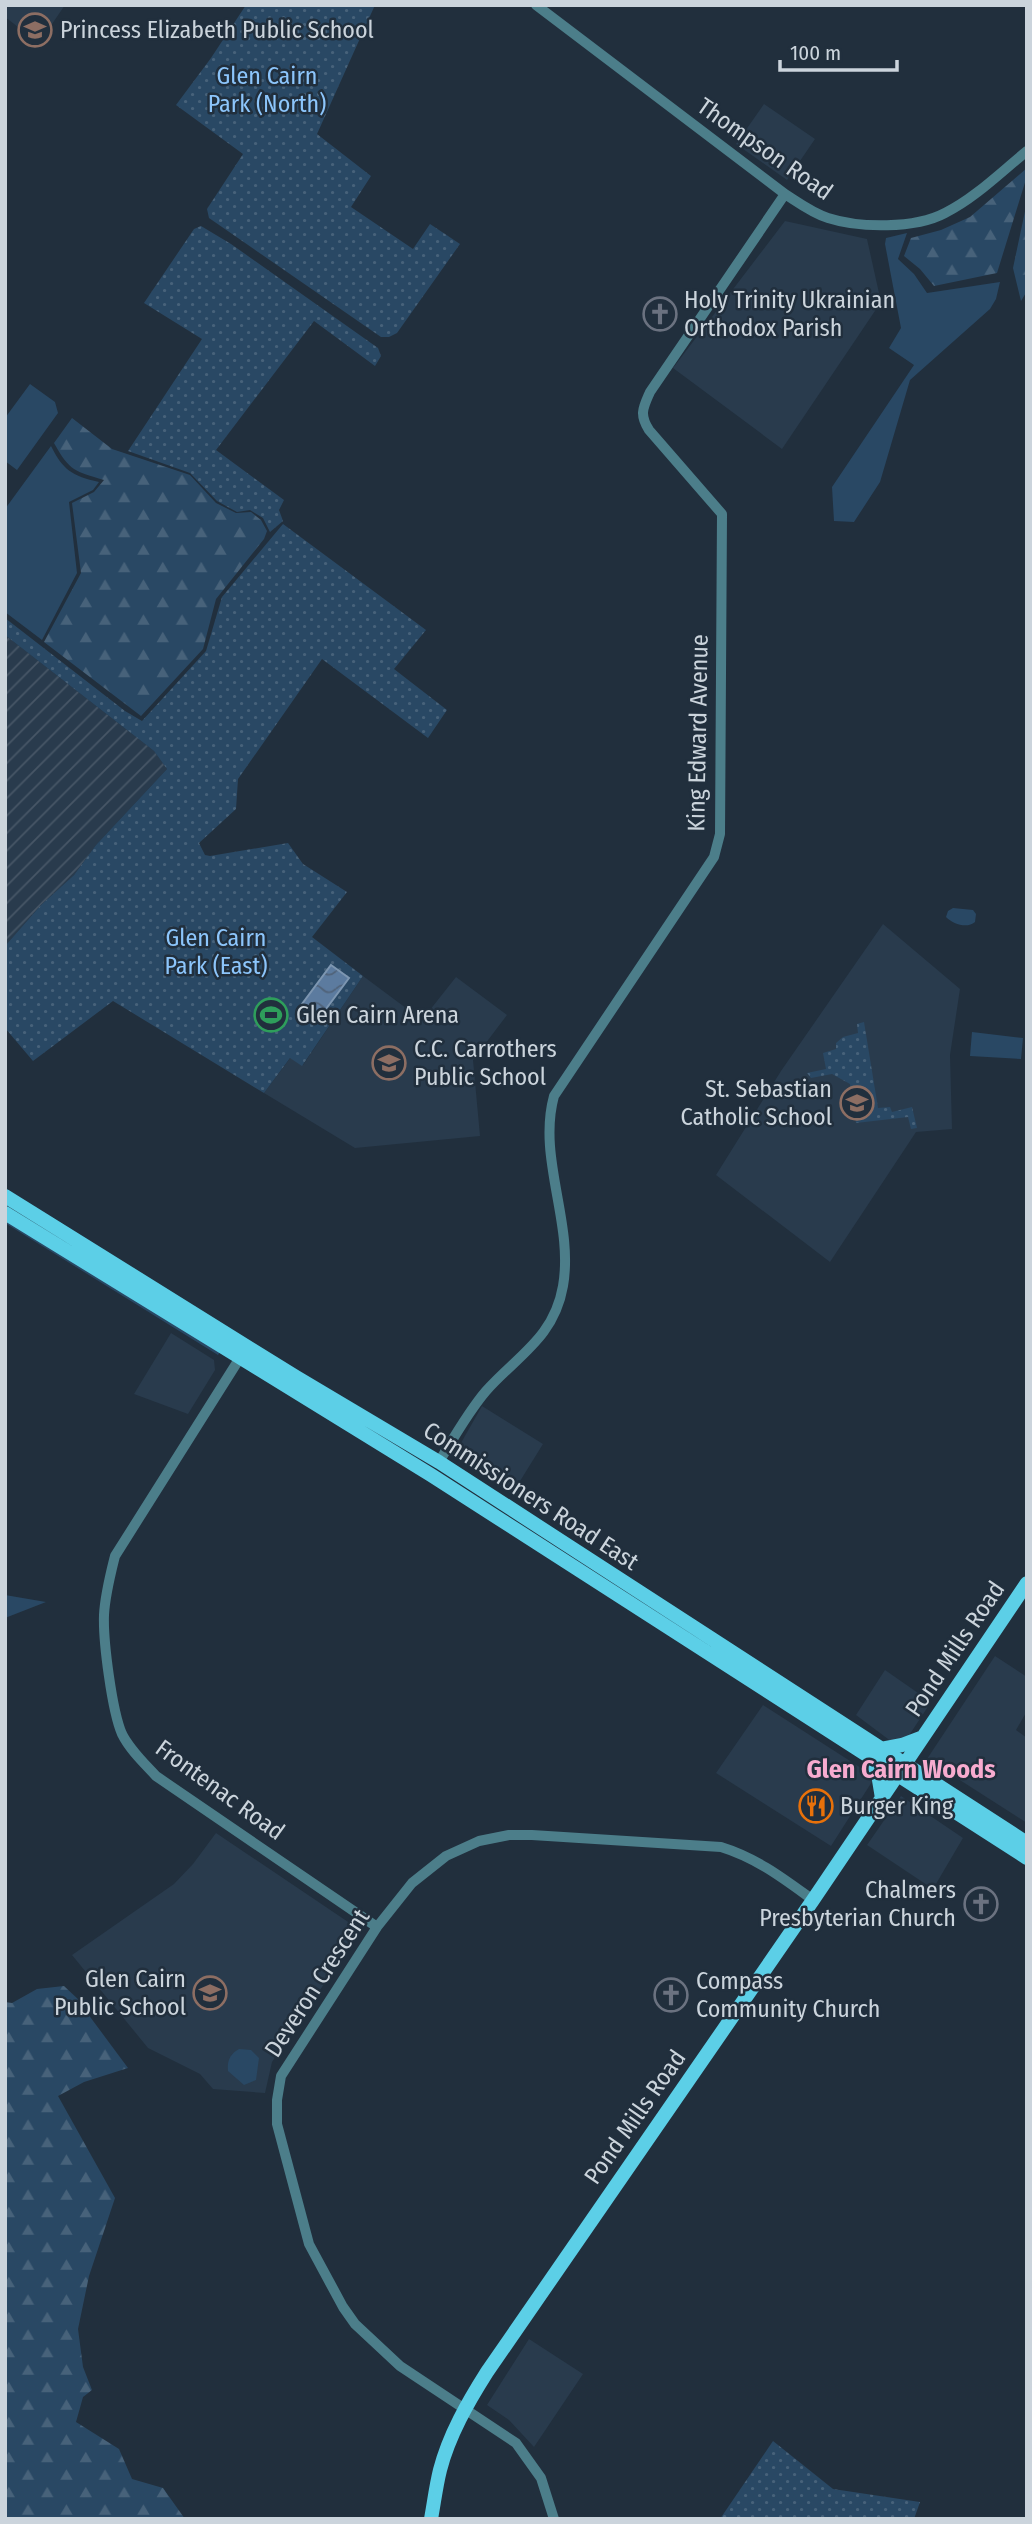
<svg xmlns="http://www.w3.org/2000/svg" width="1032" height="2524" font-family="'Fira Sans Condensed',sans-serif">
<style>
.built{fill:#293b4d}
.industrial{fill:url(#industrial-furrows)}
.grass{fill:#294864}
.forest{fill:url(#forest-firs)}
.park{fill:url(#park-dots)}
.water{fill:url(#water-waves);stroke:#7d96b1;stroke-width:2}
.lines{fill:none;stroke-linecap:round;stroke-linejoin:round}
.minor{stroke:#4c7e8a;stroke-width:10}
.major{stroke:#5ccfe7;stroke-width:14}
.labels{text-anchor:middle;stroke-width:5;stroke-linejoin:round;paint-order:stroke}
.poi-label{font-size:24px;fill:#cbd4dc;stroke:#212f3d;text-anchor:start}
.park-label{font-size:24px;fill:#8cc5fb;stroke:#212f3d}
.street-label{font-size:24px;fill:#cbd4dc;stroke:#212f3d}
.neighbourhood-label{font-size:26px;font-weight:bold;fill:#f7abcf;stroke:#212f3d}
</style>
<defs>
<pattern id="industrial-furrows" width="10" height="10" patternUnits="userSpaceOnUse" patternTransform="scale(1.75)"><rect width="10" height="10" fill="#293b4d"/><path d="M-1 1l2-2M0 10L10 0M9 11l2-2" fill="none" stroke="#475666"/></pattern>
<pattern id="forest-firs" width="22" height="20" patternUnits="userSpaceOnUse" patternTransform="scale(1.75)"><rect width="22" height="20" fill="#294864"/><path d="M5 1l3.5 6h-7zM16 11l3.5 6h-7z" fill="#47627a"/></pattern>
<pattern id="park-dots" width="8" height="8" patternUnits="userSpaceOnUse" patternTransform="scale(1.75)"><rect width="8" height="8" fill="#294864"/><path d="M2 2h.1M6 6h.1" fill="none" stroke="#47627a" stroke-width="1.8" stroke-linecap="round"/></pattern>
<pattern id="water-waves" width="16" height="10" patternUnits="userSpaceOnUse" patternTransform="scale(1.75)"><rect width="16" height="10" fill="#5c7b9f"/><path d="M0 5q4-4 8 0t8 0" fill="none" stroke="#50637a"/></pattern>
</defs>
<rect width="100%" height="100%" fill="#212f3d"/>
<path class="built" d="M5,5H65L39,43L5,17Z
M764,104L815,139L787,180L736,144Z
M785,221L867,239L881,302L782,449L673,368Z
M883,924L960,989L950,1055L952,1129L916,1132L830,1262L716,1175L781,1071Z
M363,976L422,1020L456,977L507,1015L473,1060L480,1136L355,1148L264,1093L291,1057L303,1065Z
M171,1333L214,1360L215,1370L188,1414L134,1394Z
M482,1406L543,1444L512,1494L453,1457Z
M995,1656L1027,1677V1711L1016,1730L1027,1738V1823L927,1759Z
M885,1670L931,1702L908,1737L892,1742L856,1715Z
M763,1705L875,1777L831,1846L716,1773Z
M901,1796L963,1838L933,1889L867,1845Z
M216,1833L360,1930L272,2062L265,2093L213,2089L200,2074L148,2048L72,1955L174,1884L193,1864Z
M529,2339L583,2374L534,2447L509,2420L487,2405Z"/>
<path class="industrial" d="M5,635L154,751L167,769L96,845L74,875L41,905L5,946Z"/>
<path class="grass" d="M907,233L898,259L914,274L927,293L1000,282L996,299L990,309L910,380L880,482L854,522L834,521L832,487L914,365L889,348L901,328L885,244L886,238Z
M30,384L55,402L58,413L17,470L5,461V418Z
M51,446C63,470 72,476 99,482L93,490L69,502L77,573L42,640L5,612V509Z
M953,908L973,910L976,914L975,922C967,929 953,924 946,917L948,911Z
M972,1032L1023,1038L1021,1059L970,1056Z
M5,1219L220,1352L218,1355L5,1223Z
M5,1595L46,1602L5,1618Z
M239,2049L251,2050L259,2058L256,2080L244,2085L228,2071C227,2061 230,2054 239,2049Z"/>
<path class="forest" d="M1027,168V176L997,273L934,286L920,269L904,256L911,238L941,230L970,217Z
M1027,202V291L1021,301L1013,268Z
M72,418L112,449L190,475L216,503L236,513L251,512L261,520L267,531L264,539L216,599L203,649L141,716L44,642L81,573L72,503L94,492L104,480C75,471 70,472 54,443Z
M64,1986L81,2002L82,2006L128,2068L84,2082L58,2096L115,2198L89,2276L78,2329L83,2367L92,2390L83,2397L76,2422L119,2449L132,2479L163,2488L185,2519H5V2002L12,2003L37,1989Z"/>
<path class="park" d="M246,5H375L317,134L371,176L351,207L413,249L430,224L460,244L397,333L389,337H381L209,218L207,209L243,154L176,105L211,58Z
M201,226L231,244L378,348L381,356L375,366L314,321L216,450L284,500L279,510L283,521L270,532L263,518L250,510L237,512L217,501L190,473L128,451L202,339L144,303L194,229Z
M283,524L426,630L394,669L447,710L428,738L322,659L238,779L236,809L199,843L205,855L210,856L288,843L303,864L347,892L312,937L363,976L302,1066L290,1058L264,1093L113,1001L33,1061L5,1028V946L41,905L74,875L96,845L167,769L154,751L5,635V618L125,711L142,721L206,651L222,597Z
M864,1022L878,1108L890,1107L892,1112L912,1107L917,1128L911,1129L908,1117L856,1123L850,1084L832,1074L811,1078L807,1073L826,1069L823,1053L836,1049V1043L843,1037L858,1033L857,1024Z
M773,2441L833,2489L920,2502L914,2519H720Z"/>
<path class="water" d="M331,965L349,978L320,1017L302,1004Z"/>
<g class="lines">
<path class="minor" d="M536,5L785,194C799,203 812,213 828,218C859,228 915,229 945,213C975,198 1001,172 1027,151
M243,1353L115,1556C110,1576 105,1595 104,1615C103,1641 112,1711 122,1734C130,1750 144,1763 156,1776L377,1927
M439,1462C453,1439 468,1412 486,1391C517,1356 554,1338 563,1286C574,1223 537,1158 554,1096L714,857L720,834L722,514L649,430C639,414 643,408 650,392L785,194
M554,2519L541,2478L516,2443L400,2366L355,2324L343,2307L309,2244L277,2124V2100L281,2076L377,1927L412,1883L446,1856L479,1841L509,1835H532L721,1847C757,1858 784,1879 813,1900"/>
<path class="major" d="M5,1196L296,1377L439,1462L1027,1843
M5,1213L431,1475L1027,1858
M881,1749L902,1745L923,1737
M869,1757L878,1774L882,1798
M431,2519C434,2503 436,2486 440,2470C449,2435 468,2402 487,2372L813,1900L1027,1583"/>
</g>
<defs>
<symbol id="school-ring" viewBox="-11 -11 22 22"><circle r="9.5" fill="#212f3d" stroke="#8d6e63" stroke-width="1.5"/><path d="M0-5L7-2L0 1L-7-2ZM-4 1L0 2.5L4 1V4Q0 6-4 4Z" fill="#8d6e63"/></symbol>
<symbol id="church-ring" viewBox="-11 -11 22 22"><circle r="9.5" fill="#212f3d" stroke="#6b7280" stroke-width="1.5"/><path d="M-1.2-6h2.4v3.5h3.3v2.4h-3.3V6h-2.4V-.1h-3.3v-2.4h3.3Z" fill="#6b7280"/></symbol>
<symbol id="stadium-ring" viewBox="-11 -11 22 22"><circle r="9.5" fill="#212f3d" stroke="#2e9e5b" stroke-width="1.5"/><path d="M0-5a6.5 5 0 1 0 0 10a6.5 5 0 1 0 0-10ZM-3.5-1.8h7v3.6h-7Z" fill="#2e9e5b"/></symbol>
<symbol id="restaurant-ring" viewBox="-11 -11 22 22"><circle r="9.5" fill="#212f3d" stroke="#e8710a" stroke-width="1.5"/><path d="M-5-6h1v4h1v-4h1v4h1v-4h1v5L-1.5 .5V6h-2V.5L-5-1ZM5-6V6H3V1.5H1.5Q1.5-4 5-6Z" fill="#e8710a"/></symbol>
</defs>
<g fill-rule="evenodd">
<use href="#school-ring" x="16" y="11" width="38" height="38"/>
<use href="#church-ring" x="641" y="295" width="38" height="38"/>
<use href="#stadium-ring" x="252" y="996" width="38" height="38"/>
<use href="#school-ring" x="370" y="1044" width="38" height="38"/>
<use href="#school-ring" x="838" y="1084" width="38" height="38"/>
<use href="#restaurant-ring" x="797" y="1787" width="38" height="38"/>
<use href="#church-ring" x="962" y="1885" width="38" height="38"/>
<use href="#school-ring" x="191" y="1974" width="38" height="38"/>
<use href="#church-ring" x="652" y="1976" width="38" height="38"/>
</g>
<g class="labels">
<g class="poi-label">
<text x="60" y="38">Princess Elizabeth Public School</text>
<text x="684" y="308">Holy Trinity Ukrainian<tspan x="684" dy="28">Orthodox Parish</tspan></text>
<text x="296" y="1023">Glen Cairn Arena</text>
<text x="414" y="1057">C.C. Carrothers<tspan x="414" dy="28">Public School</tspan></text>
<text x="832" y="1097" text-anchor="end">St. Sebastian<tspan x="832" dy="28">Catholic School</tspan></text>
<text x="840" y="1814">Burger King</text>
<text x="956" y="1898" text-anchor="end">Chalmers<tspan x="956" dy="28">Presbyterian Church</tspan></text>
<text x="186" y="1987" text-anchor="end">Glen Cairn<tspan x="186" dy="28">Public School</tspan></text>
<text x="696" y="1989">Compass<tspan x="696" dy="28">Community Church</tspan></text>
</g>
<g class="park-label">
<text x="267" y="84">Glen Cairn<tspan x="267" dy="28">Park (North)</tspan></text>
<text x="216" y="946">Glen Cairn<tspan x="216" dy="28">Park (East)</tspan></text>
</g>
<g class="street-label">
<text transform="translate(765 149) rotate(35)" y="8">Thompson Road</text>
<text transform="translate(698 733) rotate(-89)" y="8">King Edward Avenue</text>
<text transform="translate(531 1496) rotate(33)" y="8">Commissioners Road East</text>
<text transform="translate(955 1649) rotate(-56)" y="8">Pond Mills Road</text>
<text transform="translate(220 1790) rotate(36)" y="8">Frontenac Road</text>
<text transform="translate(317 1983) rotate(-57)" y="8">Deveron Crescent</text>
<text transform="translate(635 2117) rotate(-55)" y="8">Pond Mills Road</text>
</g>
<g class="neighbourhood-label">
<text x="901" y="1778">Glen Cairn Woods</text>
</g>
</g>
<rect width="1032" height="2524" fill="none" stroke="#cbd4dc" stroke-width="14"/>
<path d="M780 60v10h117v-10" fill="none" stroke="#cbd4dc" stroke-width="3.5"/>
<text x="790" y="60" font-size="21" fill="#cbd4dc" stroke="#212f3d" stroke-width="5" paint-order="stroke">100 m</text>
</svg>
